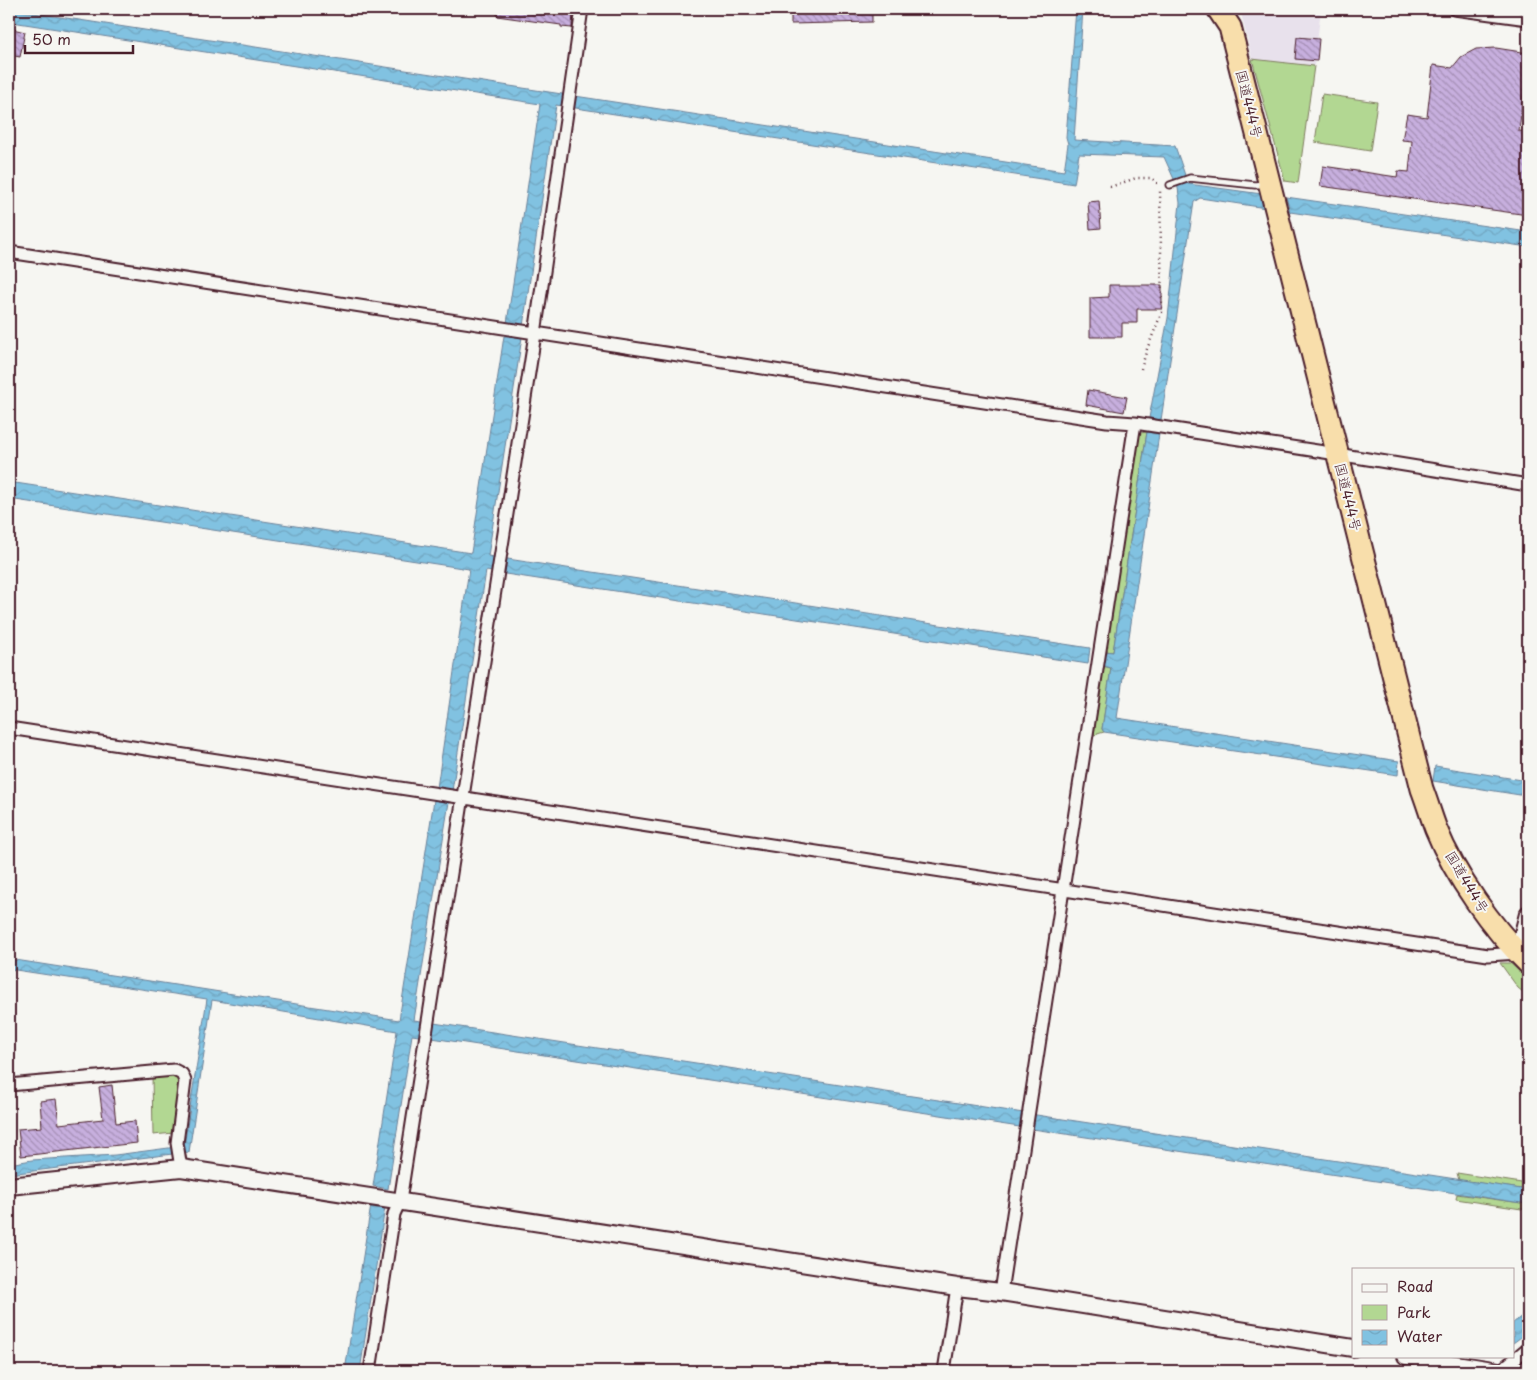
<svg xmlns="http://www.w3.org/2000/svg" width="1537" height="1380" font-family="'Playpen Sans','Klee One',sans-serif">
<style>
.built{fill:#e8e1ec}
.green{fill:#b2d792;stroke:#7e7b5e}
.water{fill:url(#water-waves);stroke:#6b8198}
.building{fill:url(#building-back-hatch);stroke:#4a1f2b}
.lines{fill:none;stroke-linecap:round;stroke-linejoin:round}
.lane-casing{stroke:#4a1f2b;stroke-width:9}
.street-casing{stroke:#4a1f2b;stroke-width:15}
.secondary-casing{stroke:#4a1f2b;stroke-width:20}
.highway-casing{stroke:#4a1f2b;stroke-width:25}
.path{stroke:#4a1f2b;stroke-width:2.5;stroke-dasharray:1 4;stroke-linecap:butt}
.lane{stroke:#f6f6f2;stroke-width:5.5}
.street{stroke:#f6f6f2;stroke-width:11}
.secondary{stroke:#f6f6f2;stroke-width:16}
.highway{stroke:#f8deab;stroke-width:21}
.labels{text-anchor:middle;stroke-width:4;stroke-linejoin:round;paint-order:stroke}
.street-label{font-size:14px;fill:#4a1f2b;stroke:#f6f6f2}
</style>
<defs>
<pattern id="water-waves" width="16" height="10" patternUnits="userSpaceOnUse" patternTransform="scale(1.25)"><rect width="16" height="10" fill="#81c2e1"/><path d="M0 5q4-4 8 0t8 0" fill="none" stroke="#71a6c1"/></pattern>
<pattern id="building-back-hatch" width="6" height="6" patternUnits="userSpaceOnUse" patternTransform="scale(1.25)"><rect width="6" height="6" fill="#c7afde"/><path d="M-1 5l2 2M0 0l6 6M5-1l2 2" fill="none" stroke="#a48eb4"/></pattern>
</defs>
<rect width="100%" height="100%" fill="#f6f6f2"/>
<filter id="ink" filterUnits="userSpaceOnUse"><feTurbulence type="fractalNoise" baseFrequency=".02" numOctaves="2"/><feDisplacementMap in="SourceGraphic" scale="10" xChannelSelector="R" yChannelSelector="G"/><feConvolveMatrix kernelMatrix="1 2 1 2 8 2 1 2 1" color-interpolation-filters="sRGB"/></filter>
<g filter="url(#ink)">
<path class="built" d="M1240,9H1321L1314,66L1252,59Z"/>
<path class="green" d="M1252,59L1314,66L1298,183L1285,181Z
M1322,94L1377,102L1370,151L1315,142Z
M1147,432L1113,652L1105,651L1140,433Z
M1103,666L1111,668L1102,729L1104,732L1094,735Z
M1500,963H1510L1528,979V996L1518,988Z
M171,1072L181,1080L174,1133L153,1135L152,1075Z
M1457,1173L1528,1184V1190L1459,1180Z
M1457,1194L1528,1204V1210L1456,1199Z"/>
<path class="water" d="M1076,9H1083L1074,140L1175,146L1188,184L1262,194L1266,208L1200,198L1194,202L1161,420L1149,418L1168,318L1180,203L1178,188L1164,157L1079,154L1074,184L556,105L523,326L507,323L540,104L12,22L14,10L1064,171L1068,144L1066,137Z
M1286,197L1528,232V247L1290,212Z
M504,336L522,337L488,556L1090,648L1088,664L486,571L452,791L437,788L469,569L9,499V482L471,553Z
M1147,432L1159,434L1117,718L1399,761L1398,775L1104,732L1102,729L1111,668L1103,666L1105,651L1113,652Z
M1435,766L1528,781L1526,796L1433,781Z
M434,800L449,802L414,1020L1528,1190V1204L412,1035L388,1189L373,1186L397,1031L212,1000L189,1152L9,1174V1164L32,1160L115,1155L184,1146L207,999L9,969V959L399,1020Z
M371,1205L385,1207L360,1371H345Z
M1528,1311V1332L1513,1343V1323Z"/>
<path class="building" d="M497,9H557V10L573,11L572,28L561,27V25L497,16Z
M791,9H872V22L791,24Z
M9,28L25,32L20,57L9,55Z
M1297,37L1319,39L1317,61L1295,59Z
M1496,48L1528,53L1519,131L1528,132V215L1320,186L1323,166L1397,177L1398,171L1409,172L1412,141L1402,140L1407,114L1427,117L1433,65L1452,68L1461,57L1476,49Z
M1099,201L1101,228L1090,229L1088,202Z
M1109,285H1162V309H1137V323H1122V337H1090V298L1109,297Z
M1088,390L1127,397L1124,412L1086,405Z
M112,1085L116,1123L135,1121L137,1143L21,1156L18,1129L42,1127L40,1101L56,1099L59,1124L103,1119L99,1087Z"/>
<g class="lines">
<defs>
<path id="lane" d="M1170,185L1190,178L1255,185L1266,184"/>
<path id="street" d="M1454,9L1528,19
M9,252L1107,421L1135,423
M9,728L1488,955L1518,953
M9,1085L174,1070L182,1074L185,1081L177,1143L181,1168
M1001,1292L1135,423L1337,454L1528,485
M370,1371L394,1214L400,1201L535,334L582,9
M944,1371L957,1287
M1500,1371L1528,1348"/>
<path id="secondary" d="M1518,953L1528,914
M9,1186L181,1168L957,1287L1001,1292L1353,1348
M1406,1356L1499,1371"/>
<path id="highway" d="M1218,9L1230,27L1422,789C1427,802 1431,816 1436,829C1455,876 1492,928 1528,963"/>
</defs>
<use href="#lane" class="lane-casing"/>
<use href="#street" class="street-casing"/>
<use href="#secondary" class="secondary-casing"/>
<use href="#highway" class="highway-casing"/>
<path class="path" d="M1110,187L1136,178H1152L1160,186
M1141,369L1147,349L1162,312L1160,189"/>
<use href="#lane" class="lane"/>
<use href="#street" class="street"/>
<use href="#secondary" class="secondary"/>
<use href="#highway" class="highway"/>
</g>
</g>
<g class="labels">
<g class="street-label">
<text transform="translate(1249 104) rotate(76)" y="5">国道444号</text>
<text transform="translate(1348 497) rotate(76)" y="5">国道444号</text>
<text transform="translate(1467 882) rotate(59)" y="5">国道444号</text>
</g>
</g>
<rect width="1537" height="1380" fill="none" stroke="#f6f6f2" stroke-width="30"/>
<rect x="15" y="15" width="1507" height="1350" fill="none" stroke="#4a1f2b" stroke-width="2" filter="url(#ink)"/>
<rect x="1352" y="1268" width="162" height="90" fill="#f6f6f2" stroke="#b1a0a2"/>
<rect x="1362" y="1284" width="25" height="8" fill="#f6f6f2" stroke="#b1a0a2"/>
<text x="1397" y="1292" font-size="15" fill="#4a1f2b">Road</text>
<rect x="1362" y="1305" width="25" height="15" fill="#b2d792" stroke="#b1a0a2"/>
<text x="1397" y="1318" font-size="15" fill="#4a1f2b">Park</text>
<rect x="1362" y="1330" width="25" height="15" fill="url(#water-waves)" stroke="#b1a0a2"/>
<text x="1397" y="1342" font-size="15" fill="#4a1f2b">Water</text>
<path d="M25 45v8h108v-8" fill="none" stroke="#4a1f2b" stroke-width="2.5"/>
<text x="32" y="45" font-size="15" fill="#4a1f2b" stroke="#f6f6f2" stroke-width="4" paint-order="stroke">50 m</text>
</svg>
